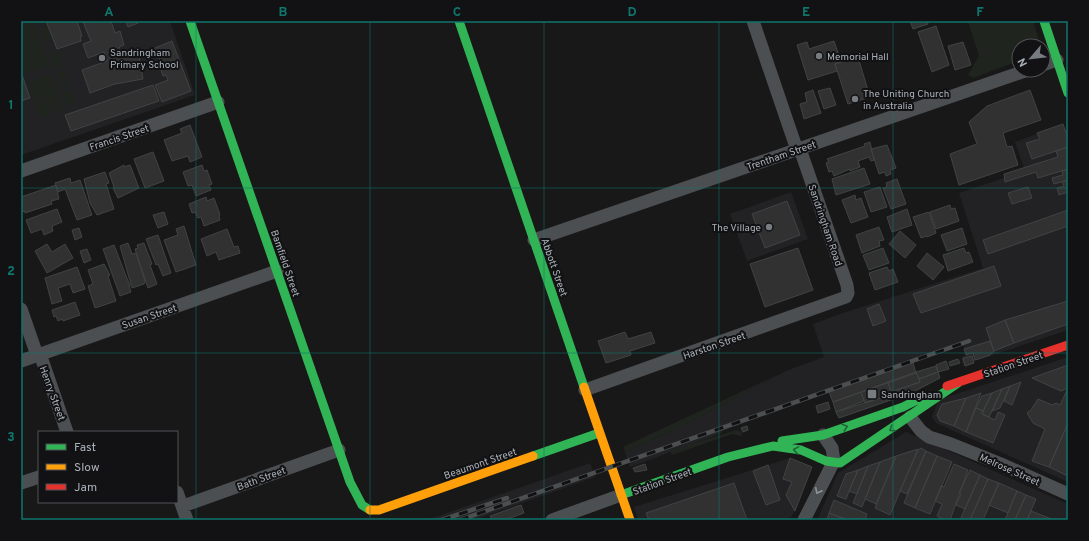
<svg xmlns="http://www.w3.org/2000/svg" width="1089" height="541" font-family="Overpass,sans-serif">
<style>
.built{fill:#222224}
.green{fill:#1f251e}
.building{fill:#313132;stroke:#404344}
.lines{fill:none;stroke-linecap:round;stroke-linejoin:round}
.street{stroke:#4c4f51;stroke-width:13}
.fast{stroke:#30b455;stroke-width:9}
.slow{stroke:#ff9f0a;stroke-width:9}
.jam{stroke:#e5322d;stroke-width:9}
.rail-casing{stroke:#4c4f4f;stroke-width:4.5}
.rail{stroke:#121214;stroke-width:3;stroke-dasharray:9;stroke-linecap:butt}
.oneway{stroke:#216334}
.oneway2{stroke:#8e9499}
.grid{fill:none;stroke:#0f766e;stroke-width:1;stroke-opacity:0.55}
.poi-dot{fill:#777c80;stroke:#121214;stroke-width:1.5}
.labels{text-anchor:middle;stroke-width:4;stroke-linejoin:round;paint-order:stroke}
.poi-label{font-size:10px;fill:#aab2b8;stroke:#121214;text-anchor:start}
.street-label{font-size:10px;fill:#aab2b8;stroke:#121214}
.neatline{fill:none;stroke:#0f766e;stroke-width:1.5}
.grid-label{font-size:13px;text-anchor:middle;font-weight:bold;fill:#0f766e}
</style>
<rect width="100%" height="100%" fill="#181818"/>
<path class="built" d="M21,21H170L195,95L21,155Z
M1063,124L1068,138V330L963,365L961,358L966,355L963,345L722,431V433L630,467L625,452L680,427L786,371L824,357L813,324L840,314L983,268L959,193L1025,171L1015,142Z
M791,192L808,239L747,261L730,214Z
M1068,357V482L936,423L932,417L938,400Z
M906,432L1068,504V520H817L838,473Z
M790,458L812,467L795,511L789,520H638L634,507Z
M590,463L595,477L474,520H427Z"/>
<path class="green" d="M34,21L50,66L25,74L21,62V25Z
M968,21H1033L1041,46H1019V61L973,78L968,75L979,56Z
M48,25L53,40L45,42L40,28Z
M57,51L62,65L55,68L49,53Z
M64,70L69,84L61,87L56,73Z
M52,74L65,109L40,118L27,83Z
M70,90L76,104L68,107L63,92Z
M786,371L680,427L625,452L623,447Z
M736,430L742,432V436L732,434L672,455L670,451Z"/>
<path class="building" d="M46,21H77L82,36L80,37L81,41L57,49Z
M111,21L115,33L120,31L124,45L119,47L124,58L139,55L143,79L115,84L90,93L82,70L107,61L104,52L88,58L83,44L91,41L83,22Z
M126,21H138V23L128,27Z
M910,21H927L928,24L913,29Z
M936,26L949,65L932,72L918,32Z
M172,41L191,91L162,102L155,85L168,80L166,75L163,76L160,67L162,66L155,48Z
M834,41L841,62L835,64L837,71L808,80L797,45L807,42L809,49Z
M963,42L971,65L955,70L948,46Z
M858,57L870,97L848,104L835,64Z
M21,72L30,98L21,101Z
M153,85L159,101L71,131L65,115Z
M830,88L836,105L824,109L818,91Z
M813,90L821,113L804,119L800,104L807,102L805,93Z
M1030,90L1041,120L1003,133L1007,147L1012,146L1018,165L959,185L950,154L977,144L969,122L987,106Z
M1063,124L1068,138V147L1032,159L1026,143L1040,139L1037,133Z
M190,125L202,157L190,162L188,156L172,161L164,140L182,133L180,129Z
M870,142L874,160L871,161L869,157L858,161L860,167L850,171V169L834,176L832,171L829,172L826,163L829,162L827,159L865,146L864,144Z
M887,145L896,168L890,170L891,174L886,176L885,172L879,174L871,149Z
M1068,147V169L1038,178L1036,172L1005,182L1004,174L1058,157L1056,151Z
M153,152L164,181L145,188L134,159Z
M124,165V167L130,165L139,188L118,198L113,188L114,187L109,173Z
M202,165L204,171L207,170L212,184L209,185L211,190L196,196L192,185L188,186L183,172Z
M864,168L870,184L836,195L832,179Z
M1068,169V180L1054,184L1052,178L1063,175L1062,171Z
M105,172L109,183L106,184L114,209L97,215L90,203L84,179Z
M70,178L71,183L80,180L92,215L77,220L65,189L58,192L55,183Z
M897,179L906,204L891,209L883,188L887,187L886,183Z
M1068,180V192L1059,195L1057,188L1064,186L1062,182Z
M56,185L59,199L51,201L52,204L25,213V211L21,212V197Z
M880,187L887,207L871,212L864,192Z
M1028,187L1032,198L1012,204L1008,193Z
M855,195L856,200L861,198L868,217L851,223L842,200Z
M206,197L207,201L214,198L220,215L219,216L220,220L204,226L201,217L198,218L195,212L192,213L189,204Z
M787,201L800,235L765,248L752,214Z
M950,205L951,209L955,208L959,221L936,229L930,212Z
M57,209L62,222L52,226L53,231L44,235L42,229L31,233L26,220Z
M907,209L912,225L892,232L887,217Z
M1068,210V226L988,254L983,240Z
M164,212L168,224L158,228L153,215Z
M929,212L936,233L927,237V236L921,238L913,217Z
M184,226L196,265L176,272L164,240L178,235L176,229Z
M879,227L884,240L879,241L880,246L862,253L856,235Z
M79,228L82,237L75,240L72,230Z
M962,228L967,244L947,251L941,235Z
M227,229L234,247L238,246L240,253L219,260L216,252L207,256L201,239Z
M900,231L916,245L905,258L889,244Z
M158,235L171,273L163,276L158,264L156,265L146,239Z
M128,243L132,254L136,253L145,281L144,284L132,288L120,246Z
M144,243L152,264L150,265L157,284L148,288L135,249L138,248L137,245Z
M47,244L52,252L65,244L73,258L47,273L35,251Z
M114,245L130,286H129L131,292L120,296L103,249Z
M798,248L813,290L765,307L750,264Z
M883,248L889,263L869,270L863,255Z
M964,248L966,253L969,252L973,262L948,271L943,255Z
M87,249L91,260L84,263L80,251Z
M927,253L944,267L933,280L917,266Z
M104,264L110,275L108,276L116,301L95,308L88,286L93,284L88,270Z
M994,266L1001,286L921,313L913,294Z
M77,267L85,289L73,293L70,284L58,288L62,301L52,304L45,278Z
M887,267L889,271L893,269L898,282L875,290L869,273Z
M1068,301V324L1014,343L1005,320Z
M75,302L80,315L63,321L62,319L58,321L56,316L54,317L52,310Z
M879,304L886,321L873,326L867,309Z
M1005,320L1014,343L994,351L986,328Z
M625,332L628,339L651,332L655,343L630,351L631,355L606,363L598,341Z
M990,341L994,351L990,355L975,360L973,353L966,355L964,349Z
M972,356L974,363L965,366L963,358Z
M958,359L960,363L950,366L949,362Z
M946,361L949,369L938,372L936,365Z
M913,363L916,373L833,402L829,392Z
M1068,365V388L1061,391L1032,378Z
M936,366L938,372L919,379L916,372Z
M916,372L920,382L891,392L888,382Z
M938,372L940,378L911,393L839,418L836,412L892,394L891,392L920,382L919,379Z
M888,382L892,394L865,403L861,392Z
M1021,382L1012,405L1004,401L1010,386Z
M1010,386L1000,408L992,411L1002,389Z
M1068,388V423L1049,467L1032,461L1045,429L1033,423L1027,413L1031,410L1038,399L1052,405L1056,403L1060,405Z
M1002,389L989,417L982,414L992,393Z
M861,392L864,401L836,412L833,402Z
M981,393L966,432L954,426L966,398Z
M992,393L983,411L976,408L982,396Z
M966,398L954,426L940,421L937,415L942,404Z
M828,402L830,409L818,413L816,406Z
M976,408L983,411L982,414L995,420L998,412L1005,415L993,443L966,432Z
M1068,423V476L1049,467Z
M747,426L748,430L743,432L741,428Z
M921,448L926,451L907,494L900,491L918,450Z
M918,449L890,515L875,508L896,456Z
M926,451L937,456L915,508L904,503Z
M896,456L876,504L865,499L880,462Z
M937,456L952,462L930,514L915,508Z
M790,458L812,467L795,511L786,495L792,482L783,479Z
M880,462L862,507L853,503L868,466Z
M645,464L647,470L635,472L633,468Z
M954,464L968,470L950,520H945L937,516L942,504L935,501L941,486L944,487Z
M768,465L780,500L766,505L753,471Z
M868,466L857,494L849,491L858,470Z
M858,470L846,499L837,496L846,474Z
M970,470L980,475L965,509L956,505L961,494L959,493Z
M980,475L988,479L970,520H960Z
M988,479L999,483L983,520H970Z
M734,483L747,520H649L646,513Z
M999,483L1017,491L1008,513L989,505Z
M1017,491L1026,495L1015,520H1005Z
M1026,495L1036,499L1027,520H1015Z
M834,500L867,514L865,520H848L829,513Z
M521,505L524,513L505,520H492L490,516Z
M1031,511L1054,520H1027Z
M829,513L848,520H827Z"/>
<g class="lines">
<path class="street" d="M753,21L797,150
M1043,65L1057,60
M21,171L218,102
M534,240L1028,70
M21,309L37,355
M40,354L67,432
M21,361L277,271
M585,390L846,297L848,293L847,285L800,149
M910,417L921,431L929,437L951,444L1001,464L1068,494
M21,483L39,477
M177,492L187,520
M183,506L339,450
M552,520L621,495
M804,520L834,461L832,448L823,435"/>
<path class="fast" d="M190,21L350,482L362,505L370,510
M459,21L584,387
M1044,21L1068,93
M782,441L823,435L903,407L923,397
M533,456L599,433
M621,495L728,457L773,446L801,450L826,461L840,463L958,383"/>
<path class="slow" d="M584,387L630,520
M370,510H379L533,456"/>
<path class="jam" d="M947,386L1068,345"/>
<defs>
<path id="rail" d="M442,520L507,498
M460,520L969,341"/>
</defs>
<use href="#rail" class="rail-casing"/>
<use href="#rail" class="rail"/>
</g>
<defs><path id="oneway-chevron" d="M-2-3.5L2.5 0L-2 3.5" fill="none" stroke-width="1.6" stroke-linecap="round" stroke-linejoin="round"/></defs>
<g class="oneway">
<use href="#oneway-chevron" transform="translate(845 427) rotate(-19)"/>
<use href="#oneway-chevron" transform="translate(892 429) rotate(146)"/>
<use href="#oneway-chevron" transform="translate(796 450) rotate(-170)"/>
</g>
<use class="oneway2" href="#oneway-chevron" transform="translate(818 491) rotate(116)"/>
<path class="grid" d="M196,21V520M370,21V520M544,21V520M719,21V520M893,21V520M21,188H1068M21,353H1068"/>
<g class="poi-dot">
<circle cx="819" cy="56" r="4"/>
<circle cx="102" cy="58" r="4"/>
<circle cx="855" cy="99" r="4"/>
<circle cx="769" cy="227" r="4"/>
<rect x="867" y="389" width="10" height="10" rx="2"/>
</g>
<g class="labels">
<g class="poi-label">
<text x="110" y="56">Sandringham<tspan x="110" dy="12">Primary School</tspan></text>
<text x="827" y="60">Memorial Hall</text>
<text x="863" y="97">The Uniting Church<tspan x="863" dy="12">in Australia</tspan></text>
<text x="761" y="231" text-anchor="end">The Village</text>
<text x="881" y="398">Sandringham</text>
</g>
<g class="street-label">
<text transform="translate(119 137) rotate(-19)" y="4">Francis Street</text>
<text transform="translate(781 155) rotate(-19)" y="4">Trentham Street</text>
<text transform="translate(826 225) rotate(71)" y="4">Sandringham Road</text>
<text transform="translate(286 263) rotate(71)" y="4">Bamfield Street</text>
<text transform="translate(555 267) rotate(71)" y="4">Abbott Street</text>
<text transform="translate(149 316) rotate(-19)" y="4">Susan Street</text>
<text transform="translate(714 345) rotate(-19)" y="4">Harston Street</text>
<text transform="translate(1013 364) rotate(-19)" y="4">Station Street</text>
<text transform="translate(53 393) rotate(70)" y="4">Henry Street</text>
<text transform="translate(480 463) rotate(-19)" y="4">Beaumont Street</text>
<text transform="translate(1010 469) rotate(24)" y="4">Melrose Street</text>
<text transform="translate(261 478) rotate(-20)" y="4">Bath Street</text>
<text transform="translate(662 481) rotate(-20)" y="4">Station Street</text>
</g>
</g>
<rect width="1089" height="541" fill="none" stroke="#121214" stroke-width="44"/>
<rect x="38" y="431" width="140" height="72" fill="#121214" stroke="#4f5256"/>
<rect x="46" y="444" width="20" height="6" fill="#30b455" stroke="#4f5256"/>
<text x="74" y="451" font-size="12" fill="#aab2b8">Fast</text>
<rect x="46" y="464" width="20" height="6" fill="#ff9f0a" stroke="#4f5256"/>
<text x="74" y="471" font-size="12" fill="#aab2b8">Slow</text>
<rect x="46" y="484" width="20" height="6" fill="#e5322d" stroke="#4f5256"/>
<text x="74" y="491" font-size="12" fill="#aab2b8">Jam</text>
<g transform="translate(1031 58) rotate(242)"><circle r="19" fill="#121214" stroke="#4f5256"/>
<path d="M0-3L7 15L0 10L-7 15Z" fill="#777c80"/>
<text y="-6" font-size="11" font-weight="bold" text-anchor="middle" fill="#aab2b8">N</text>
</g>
<rect x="22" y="22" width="1045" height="497" class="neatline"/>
<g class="grid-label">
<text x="109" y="16">A</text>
<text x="283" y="16">B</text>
<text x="457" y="16">C</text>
<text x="632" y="16">D</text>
<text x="806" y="16">E</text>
<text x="980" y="16">F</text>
<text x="11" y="109">1</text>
<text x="11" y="275">2</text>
<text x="11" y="441">3</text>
</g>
</svg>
